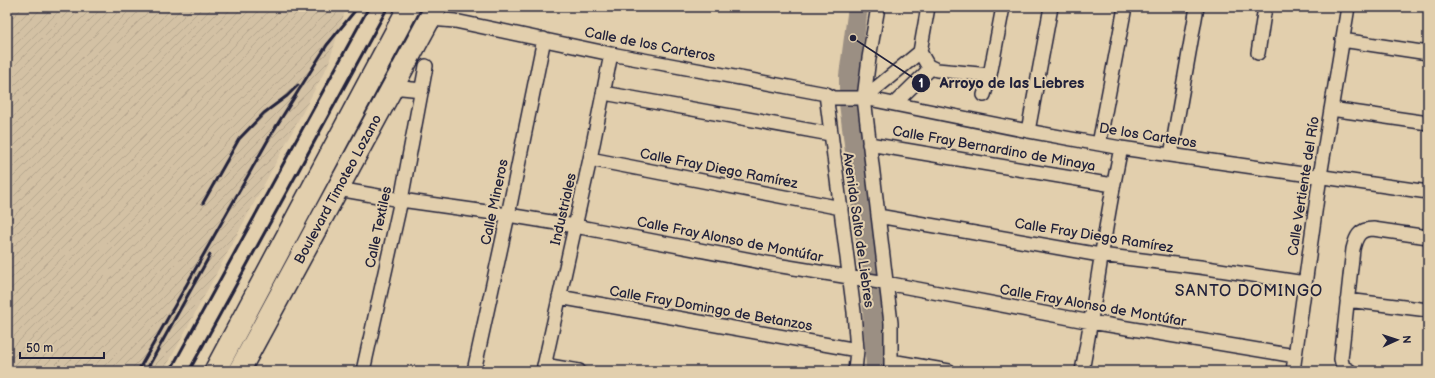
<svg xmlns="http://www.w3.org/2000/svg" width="1435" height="378" font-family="'Balsamiq Sans',sans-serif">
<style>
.industrial{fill:url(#industrial-furrows)}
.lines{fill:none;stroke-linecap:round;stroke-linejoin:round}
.river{stroke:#9b8f83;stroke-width:20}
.minor-casing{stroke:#22223b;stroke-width:16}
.primary-casing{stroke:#22223b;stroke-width:24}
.minor{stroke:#e2cfad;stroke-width:13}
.primary{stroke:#e2cfad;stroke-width:21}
.rail{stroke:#22223b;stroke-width:3}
.labels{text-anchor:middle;stroke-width:4;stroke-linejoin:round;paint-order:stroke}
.street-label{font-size:14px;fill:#22223b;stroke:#e2cfad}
.quarter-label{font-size:16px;letter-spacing:1px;fill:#22223b;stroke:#e2cfad}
.leader{fill:none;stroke:#22223b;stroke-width:1.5}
.callout-dot{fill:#22223b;stroke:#e2cfad;stroke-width:1.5}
.mark-label{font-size:12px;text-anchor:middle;font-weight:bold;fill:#fff}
.callout-label{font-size:15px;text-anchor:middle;font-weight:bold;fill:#22223b;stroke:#e2cfad;stroke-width:4;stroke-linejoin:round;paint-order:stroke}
</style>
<defs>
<pattern id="industrial-furrows" width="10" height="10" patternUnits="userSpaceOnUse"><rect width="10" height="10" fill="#d3c1a4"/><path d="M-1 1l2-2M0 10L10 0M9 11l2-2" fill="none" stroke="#b5a68e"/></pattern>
</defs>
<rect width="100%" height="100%" fill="#e2cfad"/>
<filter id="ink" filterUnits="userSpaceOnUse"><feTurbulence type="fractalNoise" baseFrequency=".025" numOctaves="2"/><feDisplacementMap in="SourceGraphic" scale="8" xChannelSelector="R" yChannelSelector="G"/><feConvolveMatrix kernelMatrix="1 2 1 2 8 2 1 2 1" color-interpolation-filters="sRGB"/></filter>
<g filter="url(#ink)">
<path class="industrial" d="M7,7H318L345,11L328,65L164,371H7Z"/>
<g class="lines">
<path class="river" d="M849,94V76L858,7
M849,103L870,274
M872,294L876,371"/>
<defs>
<path id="minor" d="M878,7L869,58L864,98L891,323V371
M430,19L455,21L611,54L826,94L834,98H864L1028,131L1121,148L1428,192
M1342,40L1428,53
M920,52L928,66L937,70L990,75
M1258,53L1265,7
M392,87L422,90
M604,93L830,134
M826,94L854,312L857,350L855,371
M984,95L990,75L1003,7
M864,98L920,52L928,7
M894,104L931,68
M1331,109L1428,123
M1028,131L1051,7
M869,144L1113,185
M1099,144L1125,7
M1171,155L1197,7
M590,159L841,208
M338,189L401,200L508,215L575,226L782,266L886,283L1091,322L1295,356
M878,216L1100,255L1200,267L1305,283
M559,297L857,350
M1347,300L1428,310
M891,361L949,371
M544,365L579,371
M363,371L401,200L426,66
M474,371L508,215L544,39
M543,371L590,159L611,54
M1082,371C1096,297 1105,222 1121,148
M1293,371L1320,176L1348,7
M1350,371L1343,367L1341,359L1353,249C1356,237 1359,229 1373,229L1428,237"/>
<g id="primary">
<path d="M215,371L409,7"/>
<path id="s1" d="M239,371L436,7"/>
</g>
</defs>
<use href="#minor" class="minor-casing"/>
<use href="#primary" class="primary-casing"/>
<use href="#minor" class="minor"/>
<use href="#primary" class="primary"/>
<path class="rail" d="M203,203L239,139L264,113L287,96L298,85
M138,371L272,133L327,45L358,7
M146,371L210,255
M170,371L369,7
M189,371L388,7"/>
</g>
</g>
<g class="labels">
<g class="street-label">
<text transform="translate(650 44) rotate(11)" y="5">Calle de los Carteros</text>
<text transform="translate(1148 135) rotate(9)" y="5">De los Carteros</text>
<text transform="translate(994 148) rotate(10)" y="5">Calle Fray Bernardino de Minaya</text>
<text transform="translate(719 168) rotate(11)" y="5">Calle Fray Diego Ramírez</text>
<text transform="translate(1303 186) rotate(-81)" y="5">Calle Vertiente del Río</text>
<text dy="5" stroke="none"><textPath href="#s1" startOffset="207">Boulevard Timoteo Lozano</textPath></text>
<text transform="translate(494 202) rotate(-78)" y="5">Calle Mineros</text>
<text transform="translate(563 209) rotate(-77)" y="5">Industriales</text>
<text transform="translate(378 227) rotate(-78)" y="5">Calle Textiles</text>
<text transform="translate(859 230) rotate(82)" y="5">Avenida Salto de Liebres</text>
<text transform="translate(1094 235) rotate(9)" y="5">Calle Fray Diego Ramírez</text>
<text transform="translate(730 239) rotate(11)" y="5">Calle Fray Alonso de Montúfar</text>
<text transform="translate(1093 305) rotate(10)" y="5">Calle Fray Alonso de Montúfar</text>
<text transform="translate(711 308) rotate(10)" y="5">Calle Fray Domingo de Betanzos</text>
</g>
<g class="quarter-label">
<text x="1249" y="296">SANTO DOMINGO</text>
</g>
</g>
<path class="leader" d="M853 38L921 83"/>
<g class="callout-dot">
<circle cx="853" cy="38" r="4"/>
<circle cx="921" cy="83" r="10"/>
</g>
<g class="mark-label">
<text x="921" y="87">1</text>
</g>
<g class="callout-label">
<text x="1012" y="88">Arroyo de las Liebres</text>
</g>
<rect width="1435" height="378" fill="none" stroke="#e2cfad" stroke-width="24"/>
<rect x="12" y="12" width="1411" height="354" fill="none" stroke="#22223b" stroke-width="1.5" filter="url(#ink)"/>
<g transform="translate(1397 340) rotate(87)" stroke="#e2cfad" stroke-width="3" paint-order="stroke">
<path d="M0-3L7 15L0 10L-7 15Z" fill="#22223b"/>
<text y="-6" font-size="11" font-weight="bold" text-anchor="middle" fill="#22223b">N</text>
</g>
<path d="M20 352v6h84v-6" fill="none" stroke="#22223b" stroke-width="2"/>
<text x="26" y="352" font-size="12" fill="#22223b" stroke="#e2cfad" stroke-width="3" paint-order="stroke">50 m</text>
</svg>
